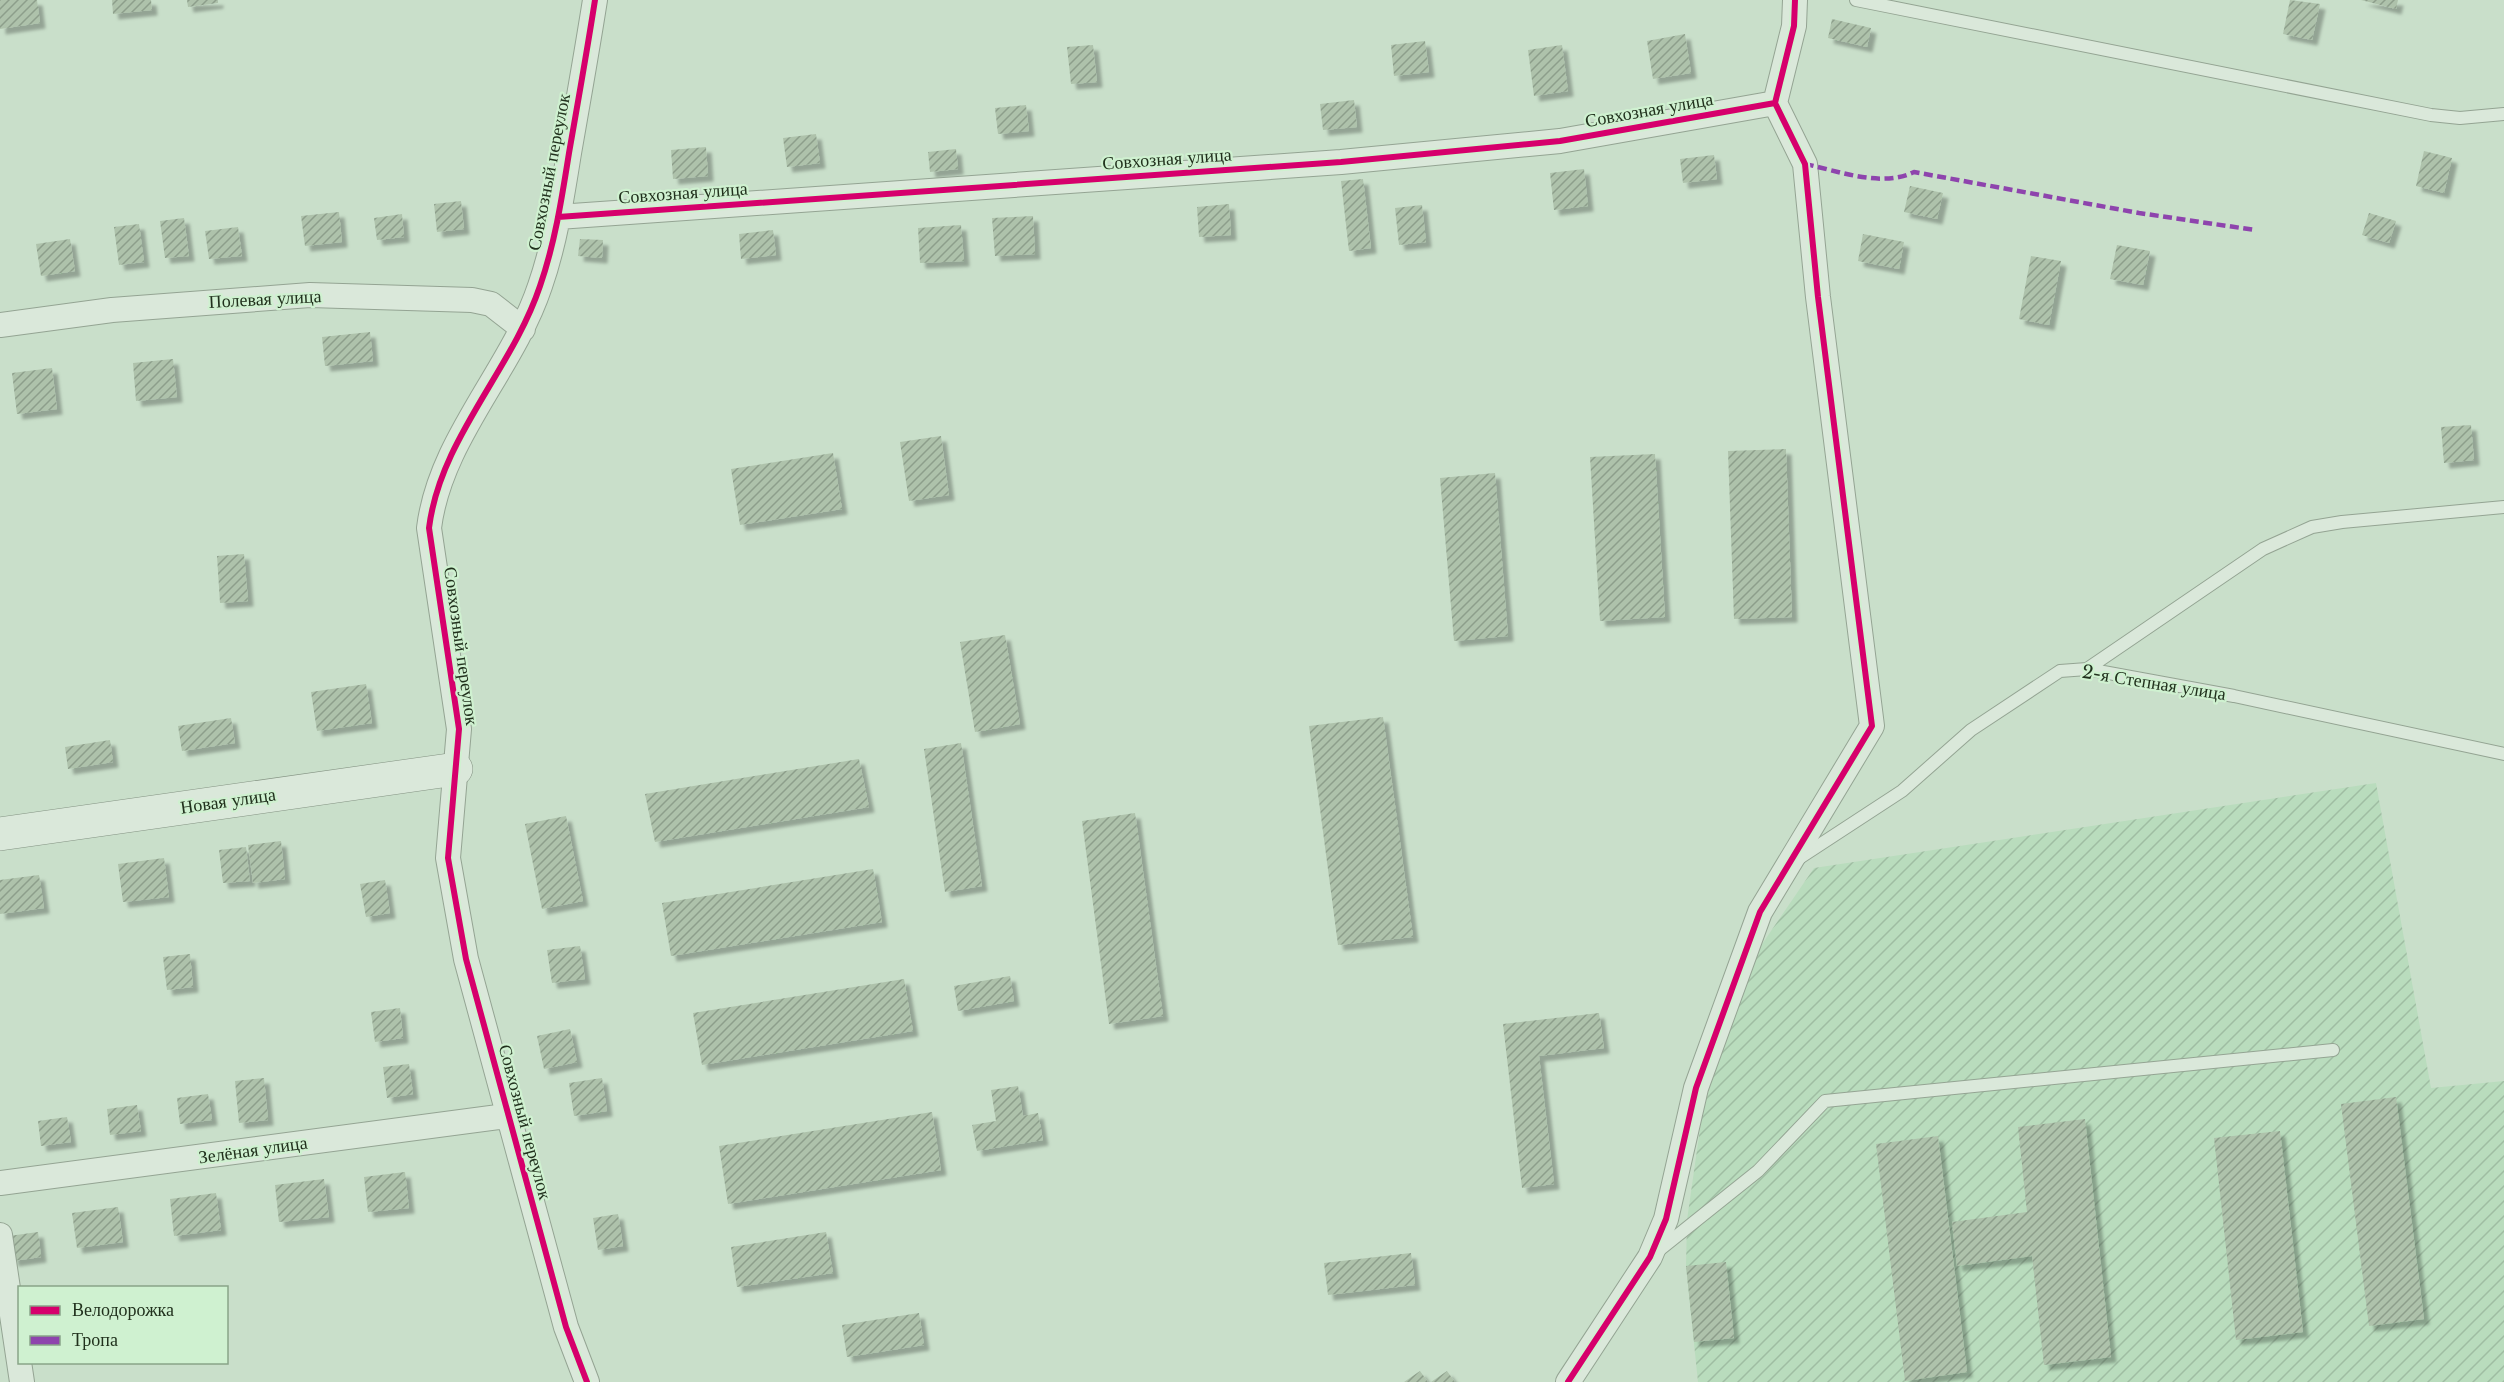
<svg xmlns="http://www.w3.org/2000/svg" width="2504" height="1382" font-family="'Libre Baskerville',serif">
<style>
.farmland{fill:url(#farmland-furrows)}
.building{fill:url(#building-hatch);filter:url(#shadow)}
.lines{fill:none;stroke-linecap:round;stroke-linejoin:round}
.lane-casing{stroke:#94a493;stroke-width:14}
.street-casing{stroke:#94a493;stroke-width:26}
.secondary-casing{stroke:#849383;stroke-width:34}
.lane{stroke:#dae8da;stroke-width:12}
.street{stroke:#dae8da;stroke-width:24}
.secondary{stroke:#dae8da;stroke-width:33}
.quiet{stroke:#8e44ad;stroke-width:4.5;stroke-dasharray:9 4.5;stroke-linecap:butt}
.cycleway-casing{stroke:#cff1d0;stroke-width:10}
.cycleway{stroke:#d6006c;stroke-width:6}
.labels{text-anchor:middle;stroke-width:4.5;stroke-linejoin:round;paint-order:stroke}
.street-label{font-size:18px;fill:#21311d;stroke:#cff1d0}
</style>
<defs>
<pattern id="farmland-furrows" width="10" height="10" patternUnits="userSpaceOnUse" patternTransform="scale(1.5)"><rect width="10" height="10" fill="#b9dcbd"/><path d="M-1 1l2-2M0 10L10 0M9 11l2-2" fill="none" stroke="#9fbda2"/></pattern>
<pattern id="building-hatch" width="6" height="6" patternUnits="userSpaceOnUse" patternTransform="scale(1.5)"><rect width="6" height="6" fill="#aec2ab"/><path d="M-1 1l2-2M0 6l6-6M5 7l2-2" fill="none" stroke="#8d9e8b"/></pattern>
<filter id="shadow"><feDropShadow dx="5.5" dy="5.5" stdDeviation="1.5" flood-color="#0004"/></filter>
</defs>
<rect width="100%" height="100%" fill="#c9dfca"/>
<path class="farmland" d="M2376,783L2431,1088L2504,1081V1382H1698L1686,1266L1687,1220L1703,1108L1754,956L1814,868Z"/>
<path class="building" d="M0,0H37L40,23L0,29Z
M112,0H151L152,10L113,14Z
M187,0H218V3L188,7Z
M2290,0L2320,4L2312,40L2283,34Z
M2361,0H2398L2396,9Z
M1832,19L1871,28L1867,47L1828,38Z
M1685,34L1691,73L1653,79L1647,41Z
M1425,41L1429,72L1394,76L1391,45Z
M1093,45L1097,82L1071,84L1067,47Z
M1562,45L1568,91L1534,96L1528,50Z
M1354,100L1357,127L1323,130L1320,104Z
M1026,105L1029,131L998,134L995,108Z
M816,134L820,163L787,167L783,138Z
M706,147L708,176L673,179L671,150Z
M956,149L958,169L930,172L928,152Z
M2424,151L2452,158L2444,193L2416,186Z
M1714,155L1717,179L1683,183L1680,159Z
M1584,169L1588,206L1554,210L1550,173Z
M1363,179L1371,248L1349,251L1341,181Z
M1910,186L1943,193L1937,219L1904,212Z
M461,201L464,229L437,232L434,204Z
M1229,204L1231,235L1199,237L1197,207Z
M1422,205L1426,242L1399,245L1395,208Z
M339,212L342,242L305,246L301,216Z
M2369,213L2396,221L2389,243L2362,235Z
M402,214L404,237L377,240L374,218Z
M1033,216L1035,254L995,256L992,218Z
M184,218L189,256L165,258L160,221Z
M139,224L144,262L119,265L114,227Z
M961,225L964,261L920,263L918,228Z
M238,227L242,256L209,259L205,231Z
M773,230L776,255L741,259L739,234Z
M1863,234L1904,242L1899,269L1858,261Z
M70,239L75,271L41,276L36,244Z
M580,239L603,240L602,258L578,256Z
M2117,245L2150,251L2143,285L2110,279Z
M2031,256L2061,261L2049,325L2019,319Z
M370,332L373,361L325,366L322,337Z
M173,359L177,397L136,401L133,363Z
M52,368L57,409L17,414L12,373Z
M2471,425L2474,460L2444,463L2441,427Z
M941,436L949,495L909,501L900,442Z
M1786,449L1792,617L1734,619L1728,451Z
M833,453L842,509L740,525L731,469Z
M1655,454L1665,617L1600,621L1590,457Z
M1495,473L1508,636L1454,641L1440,478Z
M244,554L248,601L220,603L217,556Z
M1005,635L1020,724L975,732L960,642Z
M366,684L372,723L317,731L311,692Z
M1383,717L1413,937L1338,945L1309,726Z
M231,718L235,743L182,751L178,726Z
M110,740L113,762L68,769L65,747Z
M961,743L982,886L945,892L924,749Z
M859,759L869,807L655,842L645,794Z
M1135,813L1163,1016L1109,1024L1082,821Z
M566,816L583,901L542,909L525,824Z
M281,841L285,879L253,883L248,845Z
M246,847L250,881L223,883L219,850Z
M164,858L169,897L123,902L118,864Z
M873,869L882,922L671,956L662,903Z
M39,875L44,908L0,914V880Z
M385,880L390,913L366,917L360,884Z
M580,946L585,979L552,983L547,950Z
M190,954L193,987L167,990L163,957Z
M1010,976L1014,1001L958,1011L954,986Z
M904,979L913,1031L702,1065L693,1013Z
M400,1008L403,1038L375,1042L371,1012Z
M1599,1013L1604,1048L1539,1056L1554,1184L1522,1188L1503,1024Z
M570,1029L577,1062L544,1069L537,1036Z
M409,1064L413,1094L387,1098L383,1067Z
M264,1078L268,1120L239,1123L235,1081Z
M602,1078L607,1111L574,1116L569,1083Z
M1018,1086L1023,1116L1038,1113L1043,1140L977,1151L972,1125L996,1121L991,1090Z
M208,1094L212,1120L180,1124L177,1098Z
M2396,1097L2424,1319L2369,1326L2341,1104Z
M137,1105L141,1131L110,1135L107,1109Z
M932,1112L941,1170L728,1204L719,1146Z
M67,1117L71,1142L41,1146L38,1121Z
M2085,1119L2111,1357L2044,1365L2032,1256L1957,1266L1952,1222L2027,1212L2018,1127Z
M2280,1131L2303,1332L2236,1340L2214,1138Z
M1938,1136L1967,1372L1905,1381L1876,1144Z
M405,1172L409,1208L368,1212L364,1177Z
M324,1179L329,1217L279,1222L275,1185Z
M216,1193L221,1230L174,1236L170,1199Z
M118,1207L123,1242L77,1248L72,1213Z
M618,1214L623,1246L598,1250L593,1218Z
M38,1232L41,1257L13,1261L9,1236Z
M826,1232L833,1273L737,1287L731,1247Z
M1411,1253L1415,1285L1328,1295L1324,1263Z
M1726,1262L1734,1338L1694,1342L1686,1266Z
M919,1313L924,1345L847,1357L842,1325Z
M1420,1371L1428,1382H1404Z
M1447,1371L1455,1382H1431Z"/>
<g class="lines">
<defs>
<path id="lane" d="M1856,0L2431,115L2460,118L2504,114
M2087,669L2263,549L2312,527L2342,522L2504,507
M1798,859L1902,791L1971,730L2060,671L2087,669L2234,696L2504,754
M1658,1251L1758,1171L1825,1101L2333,1050"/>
<path id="street" d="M558,217L1341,162L1560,141L1775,103
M0,325L112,310L310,295L472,300L491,304L523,329
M0,1183L506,1116
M0,1235L22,1382
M587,1382L566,1327L466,959L448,858L459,729L429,528C440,439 512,370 540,286C555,243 562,197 569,153C578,102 587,51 595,0
M1568,1382L1650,1257L1666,1219L1696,1088L1760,912L1872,726L1818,297L1805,164L1775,103L1794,26L1795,0"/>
<path id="secondary" d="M0,834L456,769"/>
</defs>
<use href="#lane" class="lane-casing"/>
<use href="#street" class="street-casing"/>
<use href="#secondary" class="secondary-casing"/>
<use href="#lane" class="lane"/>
<use href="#street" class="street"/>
<use href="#secondary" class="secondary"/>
<path class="quiet" d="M1805,164C1839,171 1881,188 1914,172L2139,213L2255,230"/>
<defs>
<path id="cycleway" d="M558,217L1341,162L1560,141L1775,103
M587,1382L566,1327L466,959L448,858L459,729L429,528C440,439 512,370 540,286C555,243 562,197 569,153C578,102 587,51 595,0
M1568,1382L1650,1257L1666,1219L1696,1088L1760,912L1872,726L1818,297L1805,164L1775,103L1794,26L1795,0"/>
</defs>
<use href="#cycleway" class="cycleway-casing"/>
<use href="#cycleway" class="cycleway"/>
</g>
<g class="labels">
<g class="street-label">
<text transform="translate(1649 110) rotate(-10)" y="6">Совхозная улица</text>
<text transform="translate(1167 159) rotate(-4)" y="6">Совхозная улица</text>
<text transform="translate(549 172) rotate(-79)" y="6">Совхозный переулок</text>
<text transform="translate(683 193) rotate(-4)" y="6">Совхозная улица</text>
<text transform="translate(265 299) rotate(-3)" y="6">Полевая улица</text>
<text transform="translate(461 646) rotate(82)" y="6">Совхозный переулок</text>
<text transform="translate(2154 683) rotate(9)" y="6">2-я Степная улица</text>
<text transform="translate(228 801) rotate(-8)" y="6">Новая улица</text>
<text transform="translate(525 1122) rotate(75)" y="6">Совхозный переулок</text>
<text transform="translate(253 1150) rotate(-8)" y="6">Зелёная улица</text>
</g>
</g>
<rect x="18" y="1286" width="210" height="78" fill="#cff1d0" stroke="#89a488" stroke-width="1.5"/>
<rect x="30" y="1306" width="30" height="9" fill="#d6006c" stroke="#89a488" stroke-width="1.5"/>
<text x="72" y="1316" font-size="18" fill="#21311d">Велодорожка</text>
<rect x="30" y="1336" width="30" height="9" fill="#8e44ad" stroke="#89a488" stroke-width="1.5"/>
<text x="72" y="1346" font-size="18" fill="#21311d">Тропа</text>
</svg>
